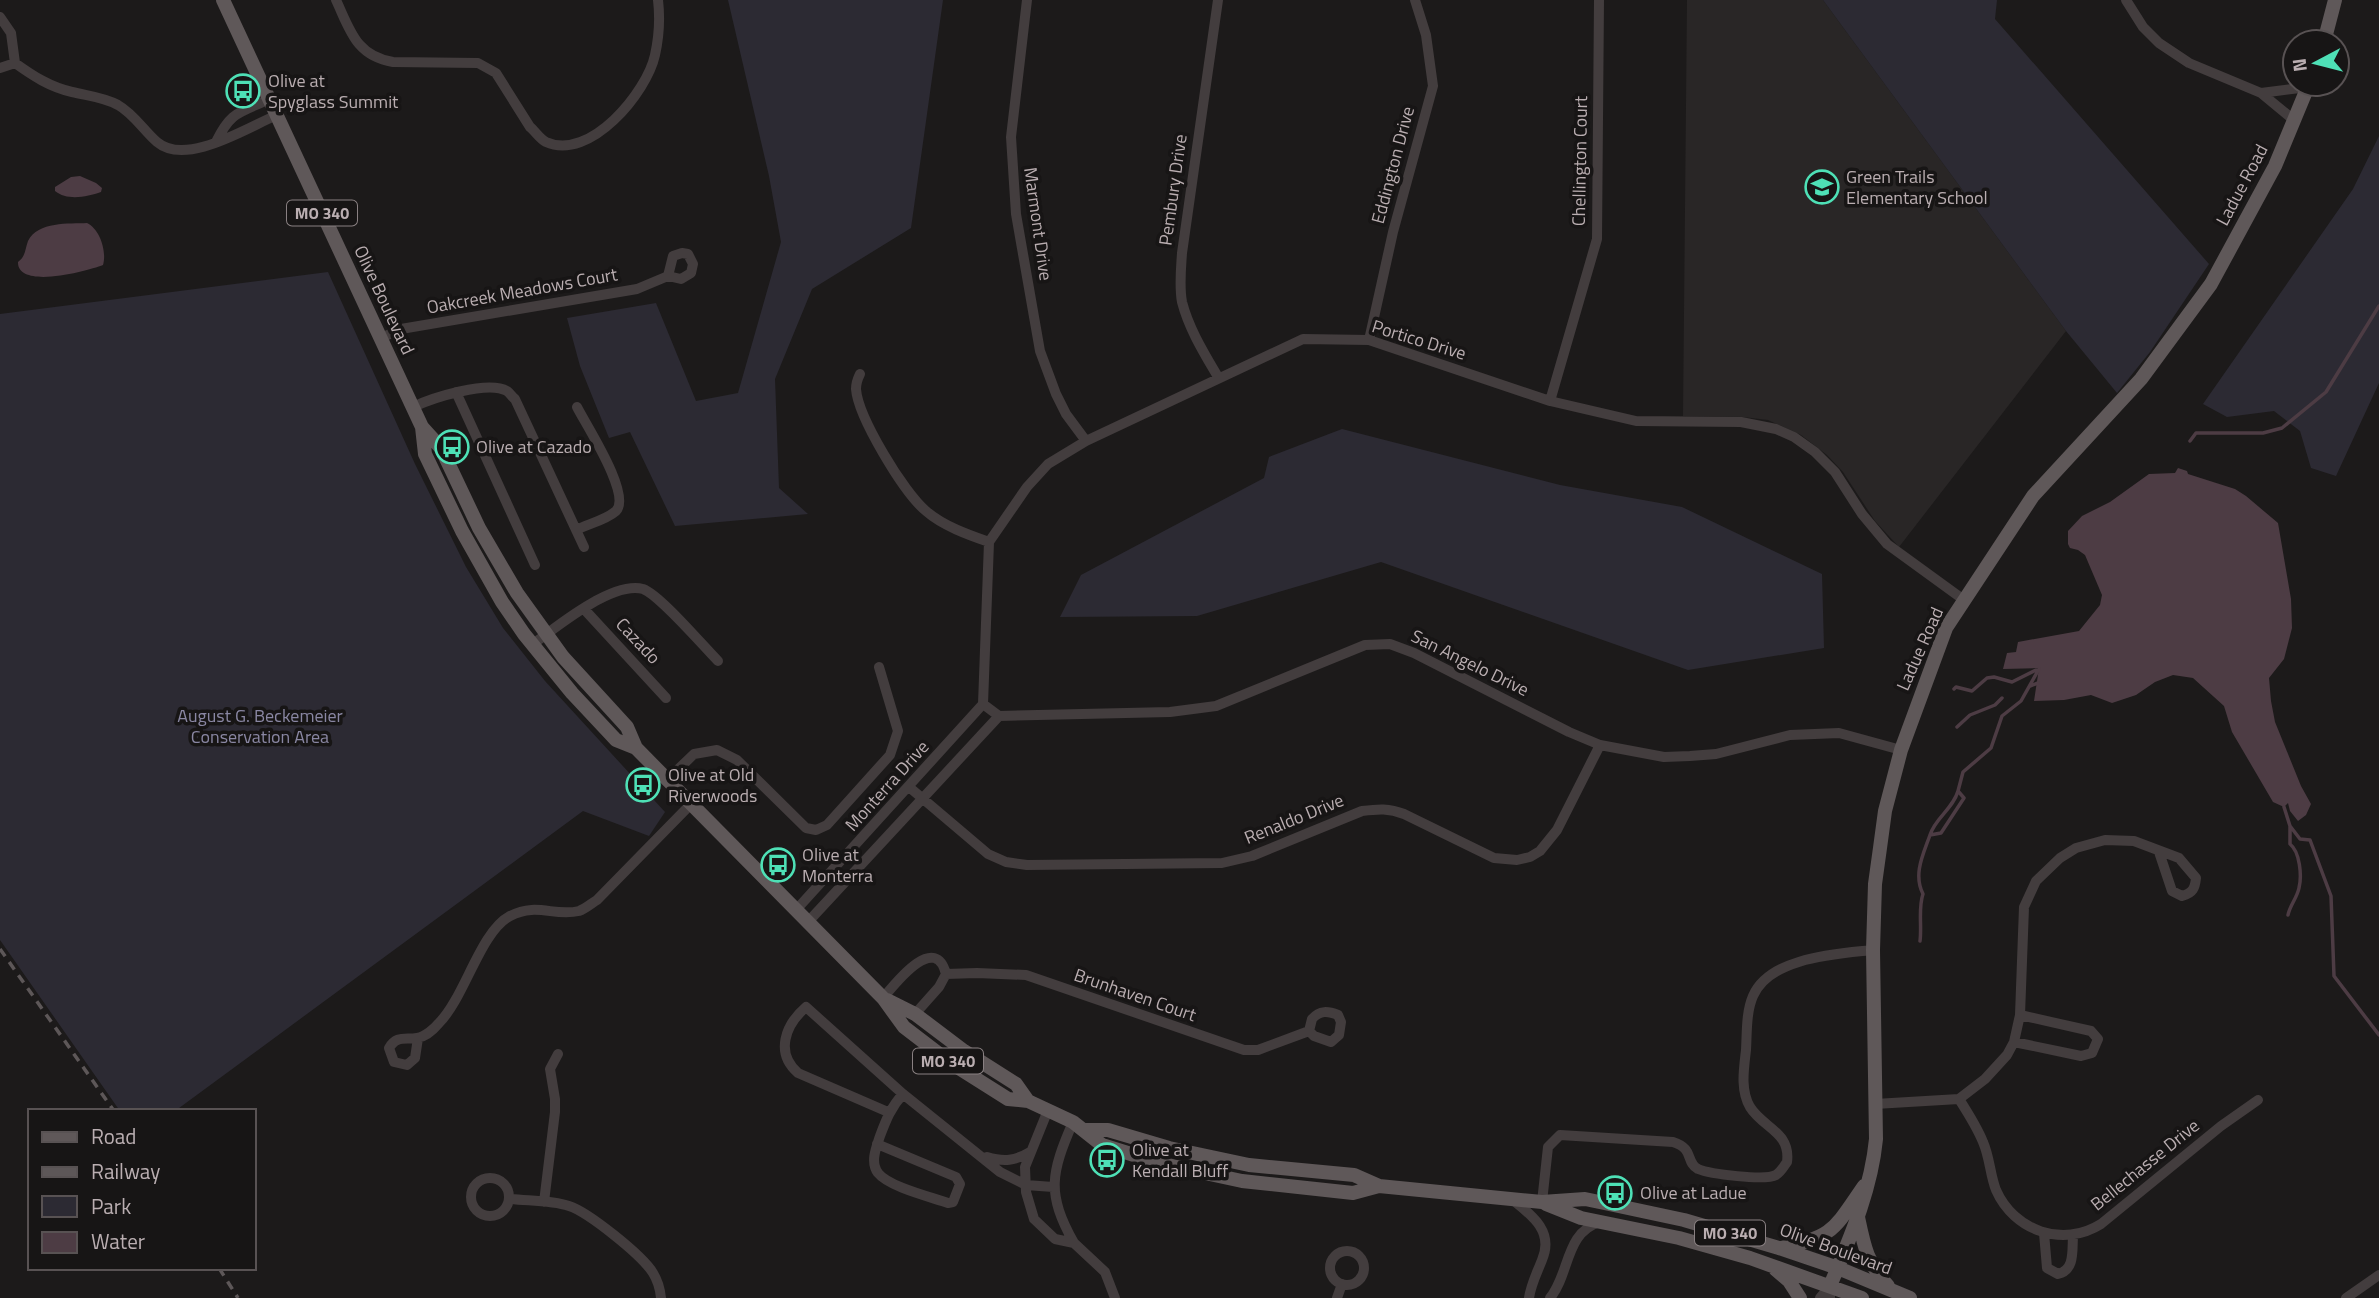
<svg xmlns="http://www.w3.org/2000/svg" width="2379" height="1298" font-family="'Titillium Web',sans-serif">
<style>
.built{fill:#292626}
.green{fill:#2c2a33}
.water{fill:#4d3c44}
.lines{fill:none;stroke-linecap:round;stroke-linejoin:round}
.stream{stroke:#4d3c44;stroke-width:3.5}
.minor{stroke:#433d3e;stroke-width:10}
.major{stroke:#5f5859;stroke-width:14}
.rail{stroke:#5d5758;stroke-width:3.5;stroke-dasharray:9 7;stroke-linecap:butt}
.labels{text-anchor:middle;stroke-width:7;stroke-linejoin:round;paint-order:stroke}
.shield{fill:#171515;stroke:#898082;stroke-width:2}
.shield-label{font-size:16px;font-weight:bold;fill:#baaeb1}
.poi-label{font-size:18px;fill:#baaeb1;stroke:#171515;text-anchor:start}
.street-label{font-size:18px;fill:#baaeb1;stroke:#171515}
.park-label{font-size:18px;fill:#8a87a3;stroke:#171515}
</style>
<rect width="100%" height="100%" fill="#1c1a1a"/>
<path class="built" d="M1687,0H1823L2066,331L1899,547L1875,521L1843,472L1827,455L1801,435L1768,420L1743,417L1683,416Z"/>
<path class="green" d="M728,0H943L911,228L812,289L775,379L779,488L808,514L675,526L630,432L609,438L580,366L567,318L656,303L696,401L738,393L781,242L769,176Z
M1823,0H1997L1995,19L2209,264L2150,352L2117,393L2066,331Z
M2379,136V383L2336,476L2311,468L2300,431L2274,411L2227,417L2203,404L2353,189Z
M328,272L415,464L466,567L503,628L545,681L665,812L649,836L583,811L175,1111H120L0,940V314Z
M1342,429L1560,485L1682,507L1822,574L1824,648L1688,670L1381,562L1197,616L1060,617L1081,575L1264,478L1269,457Z"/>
<path class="water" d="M80,176L96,183L102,188L101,192C87,197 67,201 55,191V187L71,177Z
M87,223C100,229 107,252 103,265C88,271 17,290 18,262C26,256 25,249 28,241C38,221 69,224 87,223Z
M2178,468L2187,471L2188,474L2235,489L2246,496L2278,523L2291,599L2292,628L2284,659L2269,678L2271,701L2275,722L2301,786L2311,804L2306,815L2298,821L2290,811L2288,803L2284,807L2273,802L2232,732L2224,706L2193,678L2173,675L2155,682L2136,695L2112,703L2091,695L2064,700L2034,701L2039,668L2003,669L2007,653L2016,652L2018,642L2079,631L2100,605L2102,595L2085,555L2078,550L2070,548L2068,544V531L2082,516L2110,502L2149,474L2175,473Z"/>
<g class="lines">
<path class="stream" d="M2190,441L2196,433H2263L2282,428L2326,392L2379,306
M2030,686L2038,683
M1954,689L1956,687L1972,691L1987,678L1994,677L2012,682L2036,670
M1957,727L1970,715L1995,705L2002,698
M2284,807L2290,826L2300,839L2310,840L2331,896L2334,976L2379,1035
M1930,835C1935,818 1953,809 1958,791
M2288,915C2290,905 2297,898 2299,888C2302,876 2300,852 2290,844V826
M1920,941C1922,926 1918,908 1923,894C1913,874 1923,855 1930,835L1941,833L1964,798L1958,791L1963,772L1991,748L2002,716L2021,701L2039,669"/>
<path class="minor" d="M336,0C350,30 356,56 393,62L478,63L496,73L530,127C535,131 540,139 546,142C590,162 647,92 655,55C659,37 660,17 658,0
M1027,0L1011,137L1016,214L1040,351L1056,394L1066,414L1086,441
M2126,0L2143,27L2159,43L2189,63L2261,93L2295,121
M0,17L11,33L15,63
M0,68L15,63C33,76 50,87 72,92C88,96 103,97 118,105C134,114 144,131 157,142C186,167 248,127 277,115
M2261,93L2308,87
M216,142C231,111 239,113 270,99
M381,338L401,329L637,289L668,276L673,256L682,253L688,254L693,264L691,273L681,279L668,276
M1369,340L1393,232L1433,86L1426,35L1415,0
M860,374C858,378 856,385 856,389C858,417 904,493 926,511C943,526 969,535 989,542
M1218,377C1204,353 1189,329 1182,302C1179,286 1181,269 1182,253L1218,0
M456,392L535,565
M1550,401L1597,239L1599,0
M413,407C432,398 488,380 507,391C510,393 512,397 515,399L584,547
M576,530C588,524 606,520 616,511C632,495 586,425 577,407
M584,609L666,698
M532,645C556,627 612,581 643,589C660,595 703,646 718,661
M983,704L999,716L1170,712L1216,706L1365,645L1390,644L1414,653L1569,732L1600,745L1664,757L1690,756L1716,754L1790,735L1839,733L1901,750
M667,780L694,754L717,750L737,760L806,828L816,830L827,825L890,755L898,731L879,667
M909,787L988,854L1006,862L1027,865L1222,863L1252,856L1362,811C1378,809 1389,808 1404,814L1494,858L1517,860L1530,857L1540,851L1557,830L1600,745
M796,910L983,704L989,542L1027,487L1048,464L1086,441L1303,339L1369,340L1550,401L1636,421L1741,422L1776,429L1794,437L1815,452L1835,472L1862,514L1887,544L1964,600
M807,923L999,716
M946,974L977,973L1026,975L1244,1050H1258L1309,1031L1314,1036L1331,1042L1339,1035L1341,1022L1338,1015C1328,1011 1320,1010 1312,1019L1309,1031
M883,998C894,985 935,931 946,974L939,987L915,1014
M418,1038L415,1058L407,1065L394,1062L389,1048C397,1035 405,1040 417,1038C425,1037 434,1029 439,1023C465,997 480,932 510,916C537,902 554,917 579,911C585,909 592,903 597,900L691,804
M2014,1042L2081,1056L2092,1053L2098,1039L2091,1031L2020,1015
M1959,1099C1968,1113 1977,1127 1983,1142C1990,1158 1990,1175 1996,1190C2014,1231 2063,1248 2101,1224L2221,1126L2258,1100
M1875,1104L1959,1099L1985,1079L2007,1055L2014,1042L2020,1015L2024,907L2036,881L2060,858L2076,848L2105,840L2134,841L2179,858L2196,878C2195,888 2193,893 2182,896L2172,891L2159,852
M1048,1110L1025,1167L1026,1192L1034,1219L1055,1239L1074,1243C1046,1193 1051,1173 1073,1122
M888,1112L798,1073C775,1053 785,1025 806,1007L903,1094L1000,1172L1026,1185L1053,1187
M877,1144L956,1177L960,1184L953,1202L948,1203C931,1197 889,1187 878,1173C870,1162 876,1148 880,1136C886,1120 891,1107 903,1094
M987,1157C1004,1162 1015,1161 1030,1152
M471 1197a19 19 0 1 1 38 0a19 19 0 1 1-38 0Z
M511,1199C530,1201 551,1200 569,1206C588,1212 642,1255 653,1273C658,1281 660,1288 661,1298
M1513,1200C1533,1216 1554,1232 1542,1260C1537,1273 1531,1284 1529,1298
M544,1202L555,1112V1099L550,1069L558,1054
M1542,1202L1548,1147L1560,1135L1673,1142C1695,1149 1685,1162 1698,1169C1710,1174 1765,1181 1776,1175C1781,1172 1784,1166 1787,1162C1791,1132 1763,1128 1750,1107C1740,1090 1744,1068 1746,1050C1747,1033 1746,1012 1753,996C1770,957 1837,954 1873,950
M2044,1233L2047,1268L2058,1274C2075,1270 2072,1251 2073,1236
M1074,1243L1105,1272L1115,1298
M1330 1268a17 17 0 1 1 34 0a17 17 0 1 1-34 0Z
M1337,1298L1342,1284
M1550,1298C1570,1274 1565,1232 1600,1222
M1820,1298L1830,1286V1298
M2346,1298L2379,1275"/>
<path class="major" d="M223,0L422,427L425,454L462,531L502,602L524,634L572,693L616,740L636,748
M2324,42L2335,0
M422,427L441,448L479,528L517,593L563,657L627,727L636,748L883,998L904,1027L951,1063L1008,1099L1028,1101L1073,1122L1102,1145L1163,1164L1242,1181L1353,1193L1379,1186
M887,1000L915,1014L964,1051L1016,1084L1028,1101
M1085,1130H1108L1169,1148L1249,1165L1354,1175L1379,1186L1542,1202L1585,1199L1609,1204L1684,1220L1779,1248L1838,1268L1910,1298
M1546,1204L1581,1218L1679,1238L1750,1258L1862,1298
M1858,1217C1864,1246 1867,1263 1888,1286
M1781,1248C1834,1237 1834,1229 1864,1186
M1775,1269L1789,1281L1800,1298
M1830,1286C1850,1238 1871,1191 1876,1139L1873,950L1875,884L1880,848L1885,811L1901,750L1946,628L2033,496L2141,379L2211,284L2275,166L2309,84"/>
<path class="rail" d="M0,949L114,1111
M219,1268L238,1298"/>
</g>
<defs>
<symbol id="bus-ring" viewBox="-11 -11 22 22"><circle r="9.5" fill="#171515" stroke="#4ee0b6" stroke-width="1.5"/><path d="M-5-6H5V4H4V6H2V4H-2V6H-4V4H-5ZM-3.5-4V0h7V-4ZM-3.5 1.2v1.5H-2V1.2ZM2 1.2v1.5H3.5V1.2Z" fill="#4ee0b6"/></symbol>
<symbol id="school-ring" viewBox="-11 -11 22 22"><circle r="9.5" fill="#171515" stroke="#4ee0b6" stroke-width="1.5"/><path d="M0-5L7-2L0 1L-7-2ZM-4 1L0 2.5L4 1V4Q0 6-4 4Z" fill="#4ee0b6"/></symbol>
</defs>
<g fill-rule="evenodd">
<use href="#bus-ring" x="224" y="72" width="38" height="38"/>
<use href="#school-ring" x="1803" y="168" width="38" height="38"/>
<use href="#bus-ring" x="433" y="428" width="38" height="38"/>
<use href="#bus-ring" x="624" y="766" width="38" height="38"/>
<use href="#bus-ring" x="759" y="846" width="38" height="38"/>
<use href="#bus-ring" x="1088" y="1141" width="38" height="38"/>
<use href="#bus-ring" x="1596" y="1174" width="38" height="38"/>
</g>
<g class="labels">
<g class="shield">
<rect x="287" y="200.5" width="70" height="25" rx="5"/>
<rect x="913" y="1048.5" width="70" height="25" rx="5"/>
<rect x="1695" y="1220.5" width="70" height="25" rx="5"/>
</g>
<g class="shield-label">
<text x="322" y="219">MO 340</text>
<text x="948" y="1067">MO 340</text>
<text x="1730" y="1239">MO 340</text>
</g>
<g class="poi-label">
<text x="268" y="87">Olive at<tspan x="268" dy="21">Spyglass Summit</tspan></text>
<text x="1846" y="183">Green Trails<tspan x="1846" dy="21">Elementary School</tspan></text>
<text x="476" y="453">Olive at Cazado</text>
<text x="668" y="781">Olive at Old<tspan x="668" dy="21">Riverwoods</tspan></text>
<text x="802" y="861">Olive at<tspan x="802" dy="21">Monterra</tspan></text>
<text x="1132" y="1156">Olive at<tspan x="1132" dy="21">Kendall Bluff</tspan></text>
<text x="1640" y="1199">Olive at Ladue</text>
</g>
<g class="street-label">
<text transform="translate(1580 161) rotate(-89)" y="6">Chellington Court</text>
<text transform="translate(1393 165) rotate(-75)" y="6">Eddington Drive</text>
<text transform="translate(2242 185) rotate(-62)" y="6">Ladue Road</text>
<text transform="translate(1173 190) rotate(-82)" y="6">Pembury Drive</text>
<text transform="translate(1038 224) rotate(82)" y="6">Marmont Drive</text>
<text transform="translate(522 291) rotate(-10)" y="6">Oakcreek Meadows Court</text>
<text transform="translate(384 300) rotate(65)" y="6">Olive Boulevard</text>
<text transform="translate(1419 340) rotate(17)" y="6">Portico Drive</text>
<text transform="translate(638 641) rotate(47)" y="6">Cazado</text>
<text transform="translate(1920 649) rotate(-66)" y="6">Ladue Road</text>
<text transform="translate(1470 663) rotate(26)" y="6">San Angelo Drive</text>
<text transform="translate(887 786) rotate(-48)" y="6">Monterra Drive</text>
<text transform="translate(1294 819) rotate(-22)" y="6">Renaldo Drive</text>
<text transform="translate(1135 995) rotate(19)" y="6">Brunhaven Court</text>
<text transform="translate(2145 1165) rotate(-39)" y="6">Bellechasse Drive</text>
<text transform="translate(1836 1249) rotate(20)" y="6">Olive Boulevard</text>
</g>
<g class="park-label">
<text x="260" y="722">August G. Beckemeier<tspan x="260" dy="21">Conservation Area</tspan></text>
</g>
</g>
<rect x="28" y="1109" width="228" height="161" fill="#171515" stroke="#585253" stroke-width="2"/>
<rect x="42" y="1132" width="35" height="10" fill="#5f5859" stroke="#585253" stroke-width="2"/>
<text x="91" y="1144" font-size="21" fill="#baaeb1">Road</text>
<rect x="42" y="1167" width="35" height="10" fill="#5d5758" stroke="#585253" stroke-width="2"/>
<text x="91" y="1179" font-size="21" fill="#baaeb1">Railway</text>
<rect x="42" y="1196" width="35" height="21" fill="#2c2a33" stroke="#585253" stroke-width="2"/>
<text x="91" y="1214" font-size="21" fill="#baaeb1">Park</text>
<rect x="42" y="1232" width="35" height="21" fill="#4d3c44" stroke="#585253" stroke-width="2"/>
<text x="91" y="1249" font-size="21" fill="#baaeb1">Water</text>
<g transform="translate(2316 63) rotate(263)"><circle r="33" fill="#171515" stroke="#585253" stroke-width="2"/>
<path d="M0-5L12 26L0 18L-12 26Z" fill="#4ee0b6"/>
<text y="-10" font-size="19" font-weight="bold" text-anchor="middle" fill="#baaeb1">N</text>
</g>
</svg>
